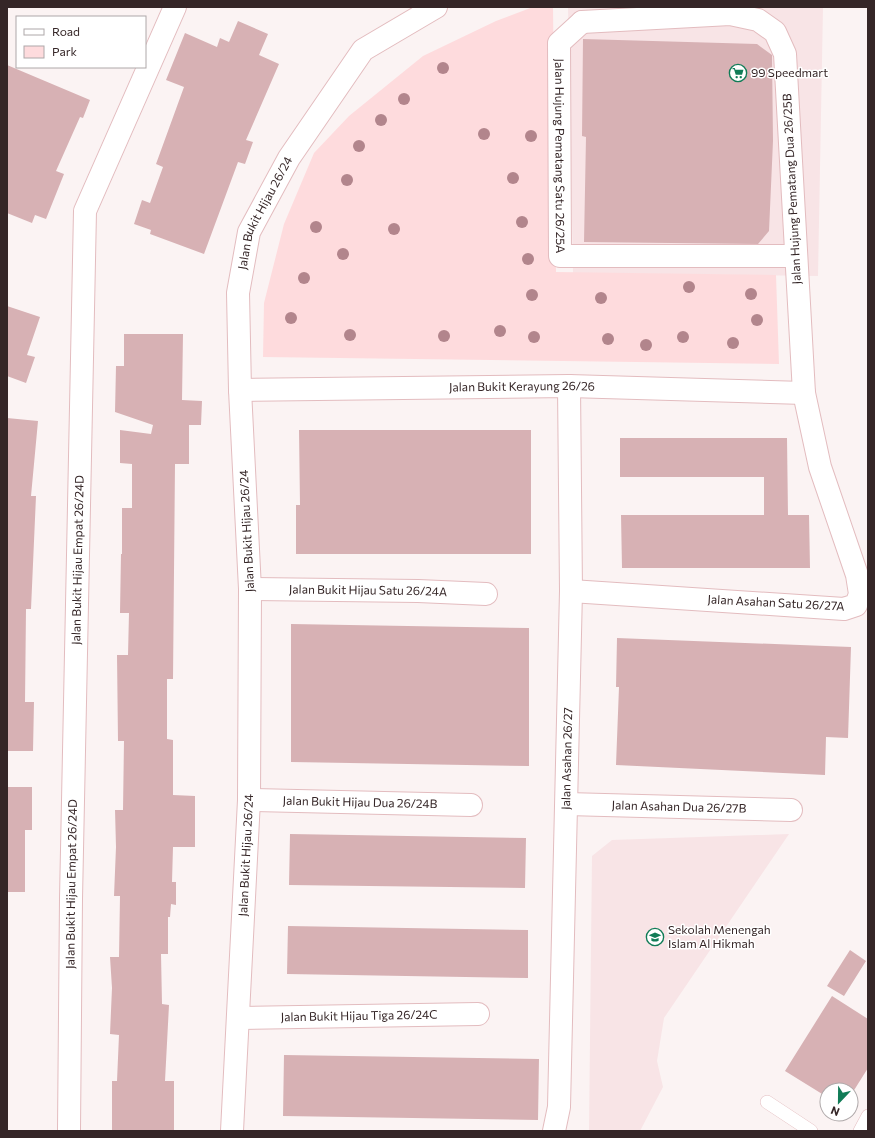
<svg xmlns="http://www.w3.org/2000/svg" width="875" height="1138" font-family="Commissioner,sans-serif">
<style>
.built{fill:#f8e4e6}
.green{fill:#fedbdd}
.building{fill:#d7b1b4}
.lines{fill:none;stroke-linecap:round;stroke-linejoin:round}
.lane-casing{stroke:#e3bcbf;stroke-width:14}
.street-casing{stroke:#e3bcbf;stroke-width:24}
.lane{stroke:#fff;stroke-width:13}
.street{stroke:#fff;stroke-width:22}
.tree{fill:#b2858c}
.labels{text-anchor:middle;stroke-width:3;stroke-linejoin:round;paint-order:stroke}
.poi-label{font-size:12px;fill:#352627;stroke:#fff;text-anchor:start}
.street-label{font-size:12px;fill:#352627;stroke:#fff}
</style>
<rect width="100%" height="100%" fill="#fbf3f3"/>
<path class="built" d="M568,7H823L818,276L573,273Z
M789,834L664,1018L657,1061L663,1087L640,1131H589L592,856L612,840Z"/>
<path class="green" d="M533,7H553L556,272L776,275L779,364L263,357L264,303L284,224L314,153L349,116L423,56L496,21Z"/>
<path class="building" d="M238,21L268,34L259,55L279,64L246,140L253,142L245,164L238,162L204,254L150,234L151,230L134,224L142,200L150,203L163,167L156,164L184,87L166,80L185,33L217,47L220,38L229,42Z
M583,39L757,44L772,55L773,141L769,231L758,244L584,242L586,137L582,136Z
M7,65L90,100L83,118L80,117L56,171L64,174L46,219L35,215L32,223L7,213Z
M7,306L40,317L27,355L35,357L26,383L7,376Z
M124,334H183L182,400L202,401L201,425H189V464H175L173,679H167V739L173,740V795L195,796V847H173L172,882H176V905L171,904L170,917H168V954H161L162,1004L169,1005L165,1081H174V1131H112V1081H117L119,1035L110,1034L112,988L110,957H119L120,896H114L116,847L115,810H123L124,741H118L117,655H128L129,613H120L121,554H122V508H132V464L120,463V430L151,434L153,425L115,412L116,366H124Z
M7,418L38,421L31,496H36L31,609H26L25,702H34L33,751H7Z
M299,430H531V554H296V505H300Z
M620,438H787L788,515H809L810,568H622L621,515H764V477H620Z
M291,624L529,628V766L291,762Z
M617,638L851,647L848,738L826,737L825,775L616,765L619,687H616Z
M7,787H32V830H25V892H7Z
M290,834L526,838L525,888L289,885Z
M288,926L528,930V978L287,974Z
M850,950L866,961L844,996L827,986Z
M832,996L868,1019V1068L851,1095V1090H827V1097L785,1071Z
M284,1055L539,1059L538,1120L283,1116Z"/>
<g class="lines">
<defs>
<path id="lane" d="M767,1102L811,1131
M860,1131L868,1116"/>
<g id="street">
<path id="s1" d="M582,22L559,43L560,256H795"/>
<path id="s2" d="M240,390L569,386L804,393"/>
<path id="s3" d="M250,589L418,591L486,594"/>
<path d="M571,591L844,609L856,605L860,594L857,575L820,467L804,393L785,54L775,32L758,20L730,14L582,22"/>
<path id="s4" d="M249,800L471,805"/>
<path id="s5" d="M567,804L791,810"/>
<path id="s6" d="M239,1018L478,1014"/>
<path id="s7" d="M69,1131L71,899L85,211L175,7"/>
<path id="s8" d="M232,1131L249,800L250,589L240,390L238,293L249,232L289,158L363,50L436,7"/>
<path id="s9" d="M554,1131L559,1107L571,591L569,386"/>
</g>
</defs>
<use href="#lane" class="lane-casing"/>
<use href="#street" class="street-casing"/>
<use href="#lane" class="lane"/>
<use href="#street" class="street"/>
</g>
<g class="tree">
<circle cx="443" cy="68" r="6"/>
<circle cx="404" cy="99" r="6"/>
<circle cx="381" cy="120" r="6"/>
<circle cx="484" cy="134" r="6"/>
<circle cx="531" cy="136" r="6"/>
<circle cx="359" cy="146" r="6"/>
<circle cx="513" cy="178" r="6"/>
<circle cx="347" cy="180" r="6"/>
<circle cx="522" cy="222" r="6"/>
<circle cx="316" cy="227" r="6"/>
<circle cx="394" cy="229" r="6"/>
<circle cx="343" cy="254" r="6"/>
<circle cx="528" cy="259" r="6"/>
<circle cx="304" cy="278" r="6"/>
<circle cx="689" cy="287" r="6"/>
<circle cx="751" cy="294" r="6"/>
<circle cx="532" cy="295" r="6"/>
<circle cx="601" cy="298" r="6"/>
<circle cx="291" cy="318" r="6"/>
<circle cx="757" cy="320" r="6"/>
<circle cx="500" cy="331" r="6"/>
<circle cx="350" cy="335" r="6"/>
<circle cx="444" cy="336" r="6"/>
<circle cx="534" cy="337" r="6"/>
<circle cx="683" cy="337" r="6"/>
<circle cx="608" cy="339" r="6"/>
<circle cx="733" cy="343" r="6"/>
<circle cx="646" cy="345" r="6"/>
</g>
<defs>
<symbol id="supermarket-ring" viewBox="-11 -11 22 22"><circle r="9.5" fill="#fff" stroke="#117c57" stroke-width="1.5"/><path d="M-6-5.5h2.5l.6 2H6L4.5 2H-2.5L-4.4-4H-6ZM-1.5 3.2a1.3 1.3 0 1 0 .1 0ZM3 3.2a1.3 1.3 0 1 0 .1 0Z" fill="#117c57"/></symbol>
<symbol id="school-ring" viewBox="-11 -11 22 22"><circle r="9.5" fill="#fff" stroke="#117c57" stroke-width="1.5"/><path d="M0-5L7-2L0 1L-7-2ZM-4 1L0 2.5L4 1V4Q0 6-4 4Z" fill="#117c57"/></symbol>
</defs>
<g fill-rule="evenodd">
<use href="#supermarket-ring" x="728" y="63" width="20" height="20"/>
<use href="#school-ring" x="645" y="927" width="20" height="20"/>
</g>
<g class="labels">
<g class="poi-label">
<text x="751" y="77">99 Speedmart</text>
<text x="668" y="934">Sekolah Menengah<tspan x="668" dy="14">Islam Al Hikmah</tspan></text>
</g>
<g class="street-label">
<text dy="4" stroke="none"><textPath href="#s1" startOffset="144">Jalan Hujung Pematang Satu 26/25A</textPath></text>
<text transform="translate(792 189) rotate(-93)" y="4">Jalan Hujung Pematang Dua 26/25B</text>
<text dy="4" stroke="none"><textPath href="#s8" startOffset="924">Jalan Bukit Hijau 26/24</textPath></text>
<text dy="4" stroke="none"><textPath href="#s2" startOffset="282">Jalan Bukit Kerayung 26/26</textPath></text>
<text transform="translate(247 531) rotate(-93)" y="4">Jalan Bukit Hijau 26/24</text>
<text dy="4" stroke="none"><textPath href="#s7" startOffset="571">Jalan Bukit Hijau Empat 26/24D</textPath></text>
<text dy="4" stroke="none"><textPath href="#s3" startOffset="118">Jalan Bukit Hijau Satu 26/24A</textPath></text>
<text transform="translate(776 603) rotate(3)" y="4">Jalan Asahan Satu 26/27A</text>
<text dy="4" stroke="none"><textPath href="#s9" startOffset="373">Jalan Asahan 26/27</textPath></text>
<text dy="4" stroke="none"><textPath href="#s4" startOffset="111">Jalan Bukit Hijau Dua 26/24B</textPath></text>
<text dy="4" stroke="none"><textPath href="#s5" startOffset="112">Jalan Asahan Dua 26/27B</textPath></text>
<text dy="4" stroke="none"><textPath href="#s8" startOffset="276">Jalan Bukit Hijau 26/24</textPath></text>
<text dy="4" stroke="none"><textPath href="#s7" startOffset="247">Jalan Bukit Hijau Empat 26/24D</textPath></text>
<text dy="4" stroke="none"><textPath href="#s6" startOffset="120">Jalan Bukit Hijau Tiga 26/24C</textPath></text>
</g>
</g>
<rect width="875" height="1138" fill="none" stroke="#352627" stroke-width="16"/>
<rect x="16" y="16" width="130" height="52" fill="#ffffff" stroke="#aea8a9"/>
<rect x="24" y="29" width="20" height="6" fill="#ffffff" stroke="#aea8a9"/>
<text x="52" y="36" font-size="12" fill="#352627">Road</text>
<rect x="24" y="46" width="20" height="12" fill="#fedbdd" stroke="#aea8a9"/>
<text x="52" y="56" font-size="12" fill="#352627">Park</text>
<g transform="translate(839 1102) rotate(202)"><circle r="19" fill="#ffffff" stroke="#aea8a9"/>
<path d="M0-3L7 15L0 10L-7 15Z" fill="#117c57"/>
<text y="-6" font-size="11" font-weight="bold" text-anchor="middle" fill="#352627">N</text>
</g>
</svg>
